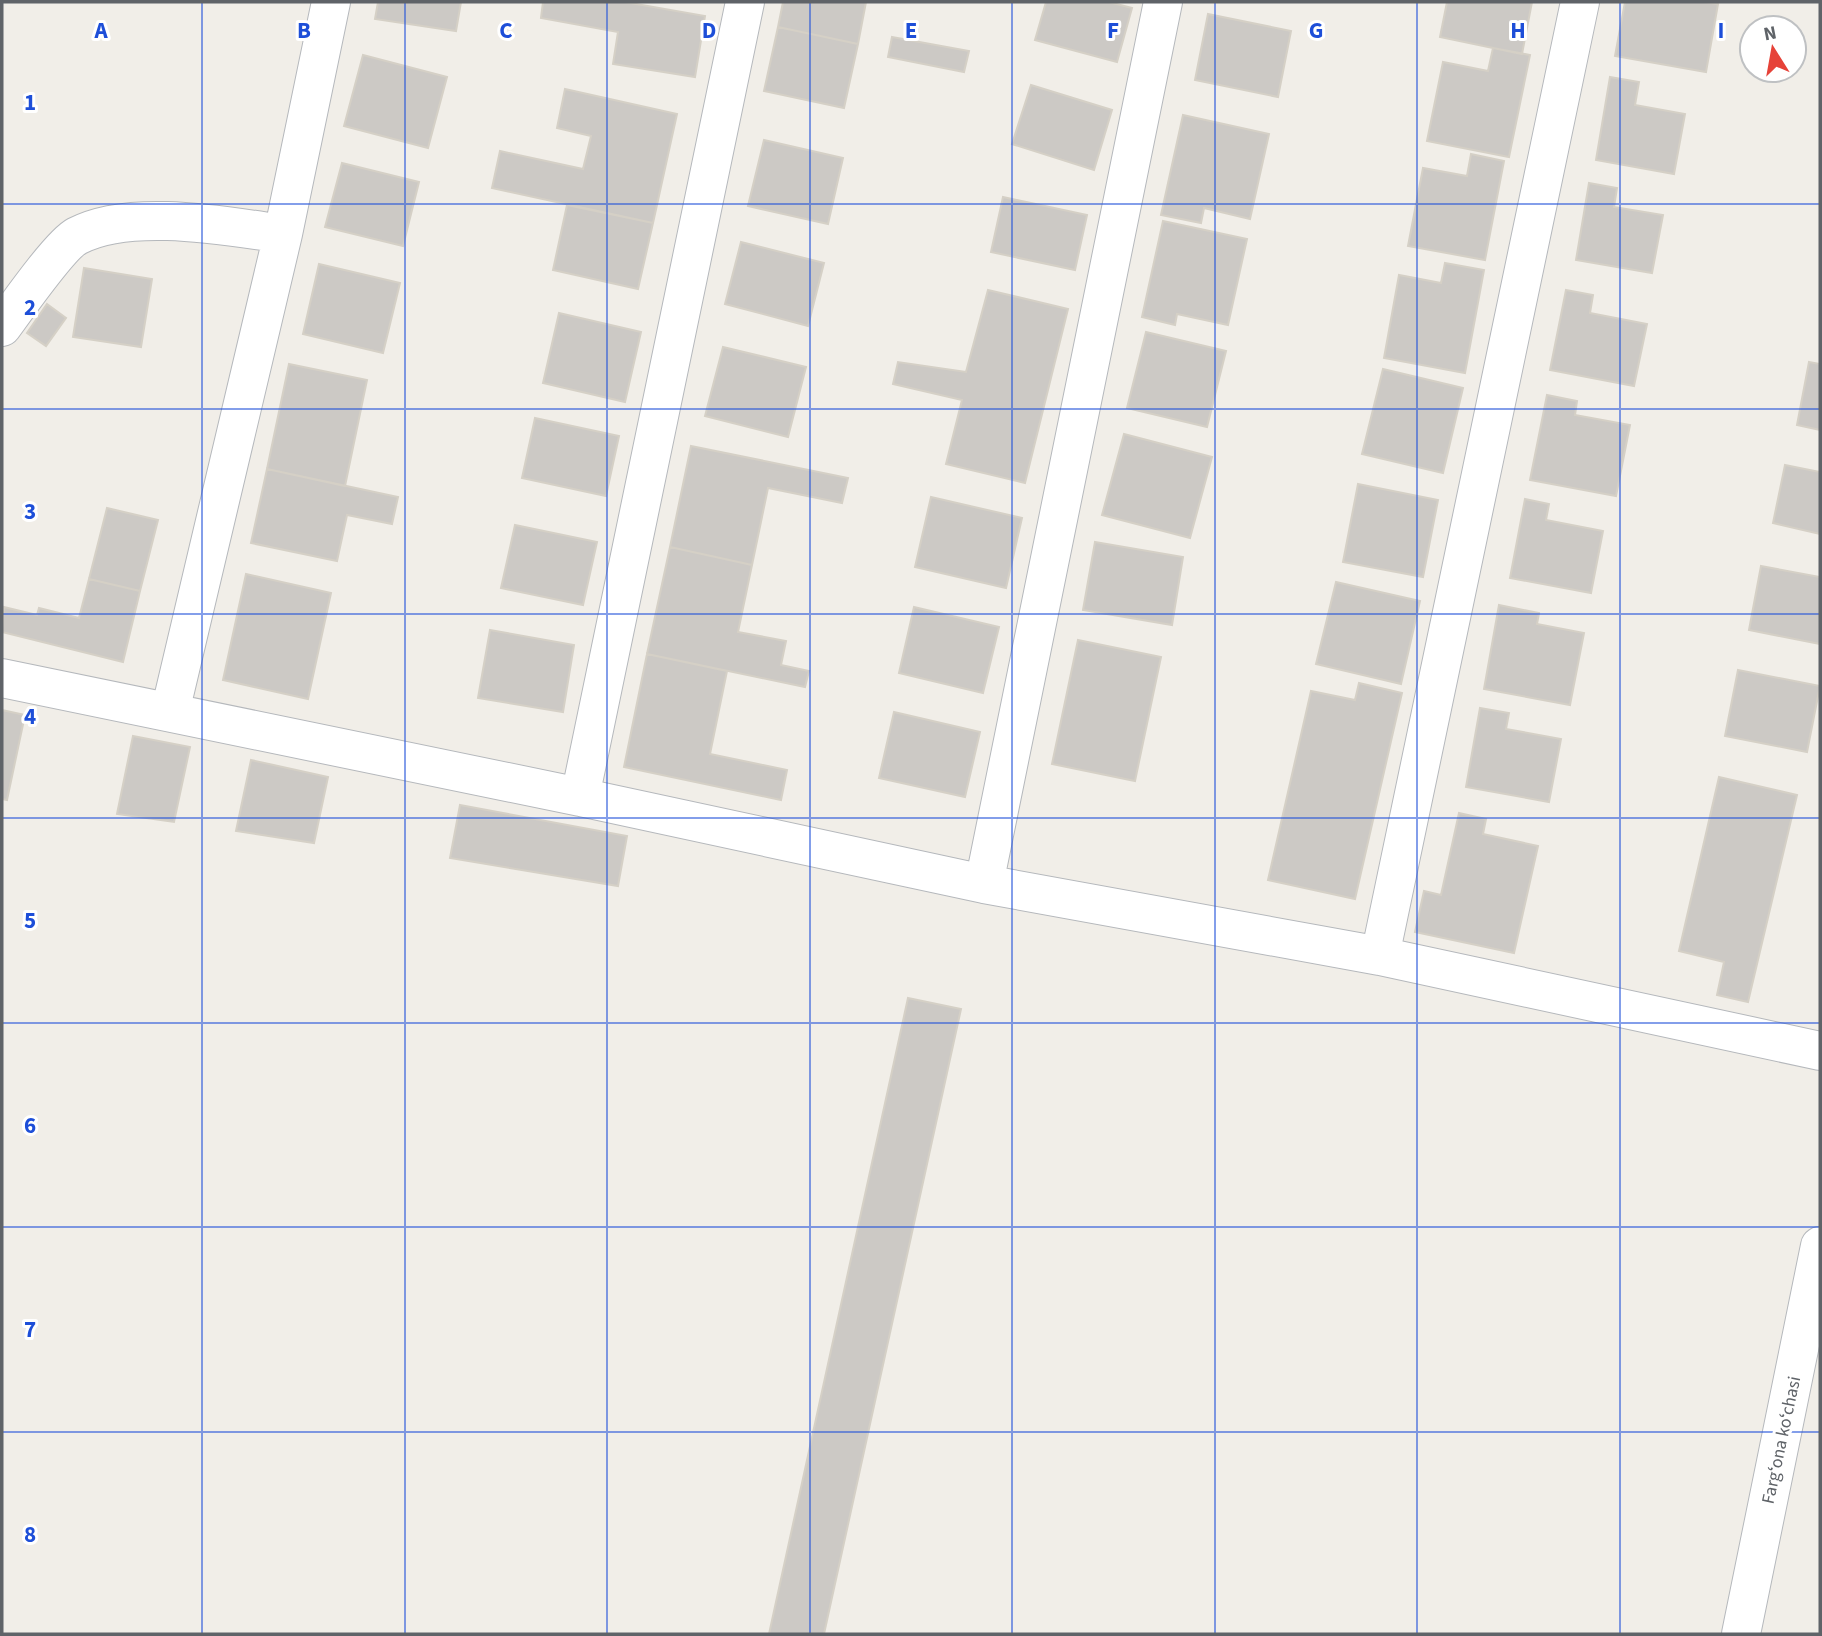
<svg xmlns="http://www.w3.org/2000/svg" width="1822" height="1636" font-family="'Source Sans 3',sans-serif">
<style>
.building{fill:#ccc9c5;stroke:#d5d0c6;stroke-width:2}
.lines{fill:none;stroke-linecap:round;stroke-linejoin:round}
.minor-casing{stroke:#b5b8bc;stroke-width:40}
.tertiary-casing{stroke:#b5b8bc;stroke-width:40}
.minor{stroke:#fff;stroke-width:38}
.tertiary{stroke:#fff;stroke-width:38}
.grid{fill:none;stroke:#1d4ed8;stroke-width:2;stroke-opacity:0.55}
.labels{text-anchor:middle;stroke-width:6;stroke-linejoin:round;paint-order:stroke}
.street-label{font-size:18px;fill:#5f6368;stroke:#fff}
.grid-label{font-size:23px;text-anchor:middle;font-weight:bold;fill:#1d4ed8;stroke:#fff;stroke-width:6;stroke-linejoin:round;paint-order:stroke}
</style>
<rect width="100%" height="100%" fill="#f1eee8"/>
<path class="building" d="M378,2H461L456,31L375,19Z
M543,2H625L705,16L695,77L613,64L618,32L541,18Z
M783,2H866L858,44L778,27Z
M1046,2H1109L1132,8L1117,62L1035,40Z
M1447,2H1532L1522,54L1440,37Z
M1625,2H1704L1718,4L1706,72L1615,56Z
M1208,14L1291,31L1278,97L1195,80Z
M778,27L858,44L844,108L764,91Z
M892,37L969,51L964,72L888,57Z
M1493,48L1530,55L1509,157L1427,141L1443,62L1488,71Z
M363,55L447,77L428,148L344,126Z
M1610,77L1639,82L1635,105L1685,114L1674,174L1596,160Z
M1031,85L1112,110L1094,170L1012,144Z
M565,89L677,114L653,223L492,188L500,151L583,169L591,136L557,128Z
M1183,115L1269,134L1250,219L1204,208L1201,223L1161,215Z
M764,140L843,158L828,224L748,206Z
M1471,154L1504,161L1485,260L1408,246L1423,168L1467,176Z
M342,163L419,182L403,246L325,227Z
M1589,183L1617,188L1614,207L1663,215L1652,273L1576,260Z
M1003,197L1087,215L1075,270L991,252Z
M567,205L653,223L638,289L553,270Z
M1163,221L1247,239L1228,325L1177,314L1175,325L1142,317Z
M741,242L824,263L808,326L725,304Z
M1445,263L1484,270L1465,373L1384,358L1399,275L1441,283Z
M319,264L400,283L383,353L303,334Z
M84,268L152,279L141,347L73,337Z
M988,290L1068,309L1025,483L946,464L962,400L893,384L898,362L966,372Z
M1566,290L1593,295L1590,313L1647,324L1634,386L1550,370Z
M47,304L66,318L46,346L27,333Z
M559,313L641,332L625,402L543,383Z
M1146,332L1226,351L1207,427L1127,408Z
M723,347L806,367L788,437L705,416Z
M1809,362L1820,364V430L1797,425Z
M289,364L367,380L345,486L267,469Z
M1383,369L1463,388L1443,473L1362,454Z
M1547,395L1577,401L1575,415L1630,425L1616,496L1530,480Z
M535,418L619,436L606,496L522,478Z
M1124,434L1212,457L1190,538L1102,515Z
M691,446L848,478L842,503L768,488L752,565L670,547Z
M1785,465L1820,472V534L1773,523Z
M267,469L398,497L392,524L347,515L337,561L251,543Z
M1358,484L1438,500L1423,577L1343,562Z
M931,497L1022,518L1006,588L915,567Z
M1525,499L1549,504L1546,520L1603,531L1591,593L1510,578Z
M107,508L158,520L140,591L89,579Z
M515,525L597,542L583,605L501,588Z
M1095,542L1183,557L1172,625L1083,610Z
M670,547L752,565L738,632L786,641L781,665L809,671L805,687L647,654Z
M1761,566L1820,577V644L1749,630Z
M246,574L331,593L308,699L223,680Z
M89,579L140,591L123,662L2,632L4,607L37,615L39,608L79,618Z
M1336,582L1420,601L1401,684L1316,664Z
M1499,605L1539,613L1537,624L1584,633L1570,705L1484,689Z
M914,607L999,627L983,693L899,673Z
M490,630L574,645L563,712L478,698Z
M1078,640L1161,657L1135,781L1052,764Z
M647,654L727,671L710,754L787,770L781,800L624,767Z
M1738,670L1820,686L1807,752L1725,736Z
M1359,683L1402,693L1355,899L1268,880L1311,691L1355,700Z
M1480,708L1509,713L1506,729L1561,739L1549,802L1466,787Z
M2,710L25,715L7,800L2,799Z
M894,712L980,732L965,797L879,778Z
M133,736L190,747L174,822L117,814Z
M251,760L328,777L314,843L236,831Z
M1719,777L1797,795L1748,1002L1717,995L1724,962L1679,951Z
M460,805L627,836L618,886L450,858Z
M1459,813L1486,819L1483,834L1538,846L1514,953L1415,932L1424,891L1441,895Z
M908,998L961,1009L824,1634H769Z"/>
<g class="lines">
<defs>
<path id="minor" d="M2,327C16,308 60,245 77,236C130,208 226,226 283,234
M2,678L580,797L984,884L1380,956L1820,1051
M170,712L283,234L331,2
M580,797L745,2
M984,884L1163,2
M1380,956L1580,2"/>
<path id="tertiary" d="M1741,1634L1820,1246"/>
</defs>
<use href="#minor" class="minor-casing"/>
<use href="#tertiary" class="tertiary-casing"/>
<use href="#minor" class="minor"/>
<use href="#tertiary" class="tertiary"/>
</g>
<path class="grid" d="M202,2V1634M405,2V1634M607,2V1634M810,2V1634M1012,2V1634M1215,2V1634M1417,2V1634M1620,2V1634M2,204H1820M2,409H1820M2,614H1820M2,818H1820M2,1023H1820M2,1227H1820M2,1432H1820"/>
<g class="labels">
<g class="street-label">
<text transform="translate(1781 1440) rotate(-78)" y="6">Fargʻona koʻchasi</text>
</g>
</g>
<g class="grid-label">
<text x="101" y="38">A</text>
<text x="304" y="38">B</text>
<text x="506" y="38">C</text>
<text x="709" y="38">D</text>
<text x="911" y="38">E</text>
<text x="1113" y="38">F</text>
<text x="1316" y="38">G</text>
<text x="1518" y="38">H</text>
<text x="1721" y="38">I</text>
<text x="30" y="110">1</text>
<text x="30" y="315">2</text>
<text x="30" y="519">3</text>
<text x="30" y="724">4</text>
<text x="30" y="928">5</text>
<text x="30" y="1133">6</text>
<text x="30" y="1337">7</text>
<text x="30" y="1542">8</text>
</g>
<rect width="1822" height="1636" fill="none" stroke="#5f6368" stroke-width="7"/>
<g transform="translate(1773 49) rotate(349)"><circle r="33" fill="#ffffff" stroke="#bfc1c3" stroke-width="2"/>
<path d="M0-5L12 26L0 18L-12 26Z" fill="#e64238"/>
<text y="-10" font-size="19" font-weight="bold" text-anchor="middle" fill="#5f6368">N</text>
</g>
</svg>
